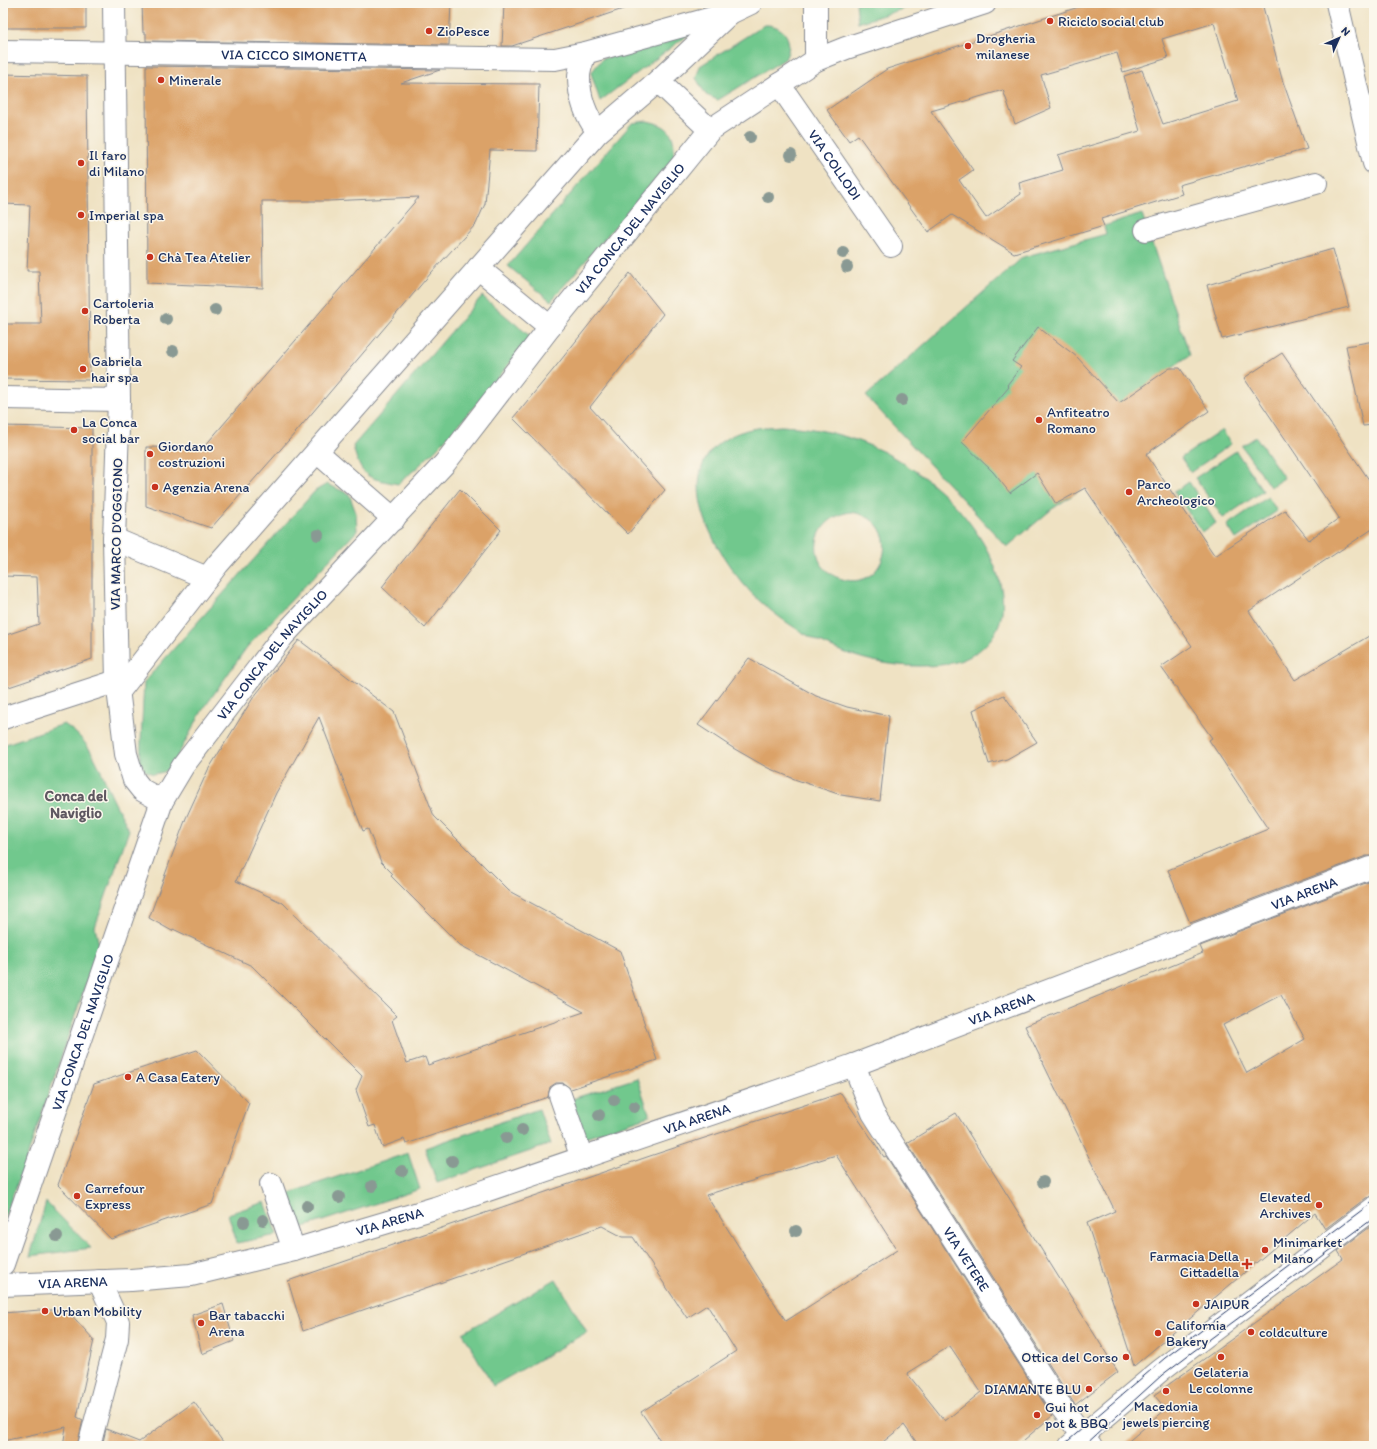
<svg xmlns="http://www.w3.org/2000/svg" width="1377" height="1449" font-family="Itim,sans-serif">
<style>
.green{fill:#71c88d;stroke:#467c76;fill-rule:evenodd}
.building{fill:#dba267;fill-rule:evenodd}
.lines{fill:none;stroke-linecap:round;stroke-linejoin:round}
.minor-casing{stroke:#858890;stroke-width:24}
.minor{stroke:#fff;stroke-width:22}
.tram{stroke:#1b2f5e;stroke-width:1}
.tree{fill:#899993}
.poi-dot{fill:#c8321e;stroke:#fbf7ec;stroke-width:1.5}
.labels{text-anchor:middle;stroke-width:3;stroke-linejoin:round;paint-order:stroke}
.poi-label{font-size:14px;fill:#1b2f5e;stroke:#fbf7ec;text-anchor:start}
.street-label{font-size:14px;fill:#1b2f5e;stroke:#fbf7ec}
.neighbourhood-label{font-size:15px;font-weight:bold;fill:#5e5761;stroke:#fbf7ec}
</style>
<rect width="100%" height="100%" fill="#fbf7ec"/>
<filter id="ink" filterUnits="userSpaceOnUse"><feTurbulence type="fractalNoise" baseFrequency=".025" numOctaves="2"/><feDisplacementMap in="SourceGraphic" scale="8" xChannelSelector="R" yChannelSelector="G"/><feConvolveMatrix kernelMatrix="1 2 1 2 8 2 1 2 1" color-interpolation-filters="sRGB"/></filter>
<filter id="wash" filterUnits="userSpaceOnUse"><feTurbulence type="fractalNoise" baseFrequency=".012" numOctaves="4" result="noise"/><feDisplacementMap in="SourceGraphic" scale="16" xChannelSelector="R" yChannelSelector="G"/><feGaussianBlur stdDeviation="0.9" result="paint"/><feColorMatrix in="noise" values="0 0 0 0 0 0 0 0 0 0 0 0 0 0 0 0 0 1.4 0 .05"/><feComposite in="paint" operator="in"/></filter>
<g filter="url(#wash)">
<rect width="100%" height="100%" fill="#efe2c3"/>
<path class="green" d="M856,3H922L858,23Z
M764,25C784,24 795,41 785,59L718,100L706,95L696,78L700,66Z
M693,31L600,101L591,73L602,59Z
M647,121C671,126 675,134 674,158L551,301L508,266L632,123Z
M1142,214L1190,355L1089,424L1120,463L1052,509L1007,547L866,396L1023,257L1106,234L1104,226Z
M482,296L531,337C489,388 449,443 398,484C367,478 361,478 353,446Z
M781,426C817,427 851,436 884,452C908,465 933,482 952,502C985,536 1029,608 982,648C964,664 941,666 918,666C861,666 806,641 763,604C717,564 654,456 747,430C758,427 770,427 781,426ZM851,512C907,520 886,596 839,578C830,575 823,568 819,560C810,535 828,515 851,512Z
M1222,430L1231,444L1191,472L1181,458Z
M1256,437L1284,478L1270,487L1242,446Z
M1236,451L1263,491L1223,518L1195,478Z
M1189,482L1216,523L1202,532L1174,492Z
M327,484L349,494L356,513L357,531L247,647L202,711L172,766L164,772L153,774L144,770L140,761L144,682L315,491Z
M1268,497L1277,511L1236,539L1227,525Z
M64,724C93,743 99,768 112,797C117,808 124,819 129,830L95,927L99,945L24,1166L3,1221V745Z
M637,1078L650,1116L585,1137L572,1099Z
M539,1109L551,1144L437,1183L425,1148Z
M408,1153L420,1189L301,1228L289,1193Z
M46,1202L91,1248L30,1256Z
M265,1202L277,1235L237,1243L228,1214Z
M556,1279L587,1332L493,1386L463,1333Z"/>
<g id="blocks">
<path class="building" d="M3,3H86V28H3Z
M142,3H451L449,45L146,41V33H143Z
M504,3H626V8L512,46H502Z
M1091,3H1262L1282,79L1307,149L1179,185L1182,194L1101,219L1104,226L1014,253L952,215L928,232L858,135L849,141L827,110L887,69ZM1214,23L1238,101L1163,124L1142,70L1124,76L1140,131L1058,155L1063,170L1019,183L1021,194L986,218L959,180L973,170L931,111L1003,90L1015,124L1051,108L1041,75L1117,53L1123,72L1168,58L1162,39Z
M146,66L440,70L401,83L539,84L537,151L490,150L485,204L476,224L431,273L296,432L211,528L146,506V447L203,448L419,197L328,201H262L263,288L147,283Z
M3,74L87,76L90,380L3,379V324H41L39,271H27L30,205L3,204Z
M1333,249L1349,307L1222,339L1207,285Z
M630,273L663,314L590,407L665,490L628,534L513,418L553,370Z
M1038,327L1077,357L1119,403L1170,368H1180L1209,411L1146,454L1215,556L1285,510L1309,540L1339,518L1244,378L1282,353L1374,487V528L1249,611L1295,680L1374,633V856H1366L1190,923L1168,870L1268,829L1209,740L1212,738L1161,667L1192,646L1085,488L1056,504L1037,473L1010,493L993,472L962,442L1009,387L1007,385L1021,367L1012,361Z
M1374,341V425L1363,426L1346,346Z
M3,426L92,428V659L3,689V636L39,624L37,577L3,576Z
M460,489L501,530L425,628L382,587Z
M299,640L394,712L434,816L509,891L620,951L657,1060L571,1089L563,1083H556L550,1087L548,1097L406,1144L404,1139L382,1147L375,1125L369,1127L356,1090L362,1076L252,966L173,929L172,931L149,918L186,818L208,770L253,698ZM319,717L363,831L368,829L381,862L393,874L391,876L460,945L584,1012L428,1065L425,1057L407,1063L392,1020L397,1016L283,903L236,881L276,793Z
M749,658L816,696L847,707L889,716L880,801L841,795L797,780L768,768L733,748L698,725Z
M1004,695L1037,742L1007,759L989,764L973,710Z
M1371,881H1374V1196L1366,1198L1325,1229L1315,1213L1134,1366L1087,1223L1115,1211L1025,1026L1203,953L1200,946ZM1281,995L1305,1039L1247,1073L1223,1025Z
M197,1050L249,1103L212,1204L111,1239L58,1185L94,1084Z
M841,1093L884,1157L886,1156L1052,1416L1017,1446H913L917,1443L904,1425L878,1446H664L641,1412L736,1351L707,1305L687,1318L633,1237H623L602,1226L303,1331L288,1281L650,1156ZM836,1155L897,1250L786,1321L706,1195ZM950,1346L981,1392L945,1421L907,1373Z
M956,1113L1118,1372L1075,1405L907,1143Z
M1374,1224V1446H1123L1166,1409L1154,1395L1343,1259L1338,1251Z
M223,1304L234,1341L202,1354L192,1315Z
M40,1310H67L94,1340L77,1417L83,1420L77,1446H63L66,1427L3,1441V1313Z
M194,1402L226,1446H102L106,1429L139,1442Z"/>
</g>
</g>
<g filter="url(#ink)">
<use href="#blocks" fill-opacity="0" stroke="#858890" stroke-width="1"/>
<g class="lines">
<defs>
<g id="minor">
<path d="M114,3L119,400L114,539L117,681L126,754L134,780L142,790L162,801"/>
<path d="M816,3V60"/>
<path d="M1337,3L1374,163"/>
<path id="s1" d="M3,51L555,59L585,53L730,13L751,3"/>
<path d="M585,53C583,60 579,69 579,77C579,97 586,116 598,132"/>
<path d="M658,81L710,130"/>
<path id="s2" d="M779,84L891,246"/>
<path d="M1146,230L1316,183"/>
<path d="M478,268L550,327"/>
<path d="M3,398L119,400"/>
<path d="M317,452L394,519"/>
<path d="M114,539L207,578"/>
<path d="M118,693L218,564L598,132L658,81L730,13"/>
<path d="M3,718L117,681"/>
<path id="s3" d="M854,1065L873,1113L1061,1407L1091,1446"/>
<path d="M560,1095L582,1158"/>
<path d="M271,1184L294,1250"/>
<path id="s4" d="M3,1264L162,801L183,766L283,636L445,463L550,327L710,130L816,60L846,48L985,3"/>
<path id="s5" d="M3,1285L131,1280L191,1275L294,1250L435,1208L854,1065L1370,868L1374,869"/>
<path d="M89,1446L117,1339L118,1322L99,1281"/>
<path d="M1070,1446L1161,1370L1374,1208"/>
</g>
</defs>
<use href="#minor" class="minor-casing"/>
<use href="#minor" class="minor"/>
<path class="tram" d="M1062,1446L1165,1358L1374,1201
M1084,1446L1162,1375L1187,1356L1374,1218"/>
</g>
<g class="tree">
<circle cx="750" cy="137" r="6"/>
<circle cx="791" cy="155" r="6"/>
<circle cx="768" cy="197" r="6"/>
<circle cx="843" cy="253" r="6"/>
<circle cx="847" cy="267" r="6"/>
<circle cx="215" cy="310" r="6"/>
<circle cx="166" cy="319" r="6"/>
<circle cx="173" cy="351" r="6"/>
<circle cx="902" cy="400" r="6"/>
<circle cx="318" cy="535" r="6"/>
<circle cx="614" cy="1100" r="6"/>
<circle cx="634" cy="1107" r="6"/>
<circle cx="599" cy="1115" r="6"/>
<circle cx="522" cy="1130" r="6"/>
<circle cx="506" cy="1138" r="6"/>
<circle cx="452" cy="1161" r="6"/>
<circle cx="402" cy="1171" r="6"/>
<circle cx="1043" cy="1182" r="6"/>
<circle cx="372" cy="1186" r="6"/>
<circle cx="339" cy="1197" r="6"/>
<circle cx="307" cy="1206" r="6"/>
<circle cx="263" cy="1220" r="6"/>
<circle cx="244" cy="1222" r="6"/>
<circle cx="796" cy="1231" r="6"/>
<circle cx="57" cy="1236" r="6"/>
</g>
</g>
<g class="poi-dot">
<circle cx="1050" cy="21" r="4"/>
<circle cx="429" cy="31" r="4"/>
<circle cx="968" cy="46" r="4"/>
<circle cx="161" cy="80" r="4"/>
<circle cx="81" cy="163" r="4"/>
<circle cx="81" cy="215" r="4"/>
<circle cx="150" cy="257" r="4"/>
<circle cx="85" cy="311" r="4"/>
<circle cx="83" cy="369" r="4"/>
<circle cx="1039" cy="420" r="4"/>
<circle cx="74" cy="430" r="4"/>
<circle cx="150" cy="454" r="4"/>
<circle cx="155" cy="487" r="4"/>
<circle cx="1129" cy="492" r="4"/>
<circle cx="128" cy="1077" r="4"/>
<circle cx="77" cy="1196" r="4"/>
<circle cx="1319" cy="1205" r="4"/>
<circle cx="1265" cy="1250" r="4"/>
<path d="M1245 1258h4v4h4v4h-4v4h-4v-4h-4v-4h4z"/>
<circle cx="1196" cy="1304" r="4"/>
<circle cx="45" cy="1311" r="4"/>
<circle cx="201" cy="1323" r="4"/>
<circle cx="1251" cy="1332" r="4"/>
<circle cx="1158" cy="1333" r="4"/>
<circle cx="1126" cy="1357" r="4"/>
<circle cx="1221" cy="1357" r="4"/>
<circle cx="1089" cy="1389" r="4"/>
<circle cx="1166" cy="1391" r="4"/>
<circle cx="1037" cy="1415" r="4"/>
</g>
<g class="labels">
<g class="poi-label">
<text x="1058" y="26">Riciclo social club</text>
<text x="437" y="36">ZioPesce</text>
<text x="976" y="43">Drogheria<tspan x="976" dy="16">milanese</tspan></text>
<text x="169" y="85">Minerale</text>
<text x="89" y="160">Il faro<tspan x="89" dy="16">di Milano</tspan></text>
<text x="89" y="220">Imperial spa</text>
<text x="158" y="262">Chà Tea Atelier</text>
<text x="93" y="308">Cartoleria<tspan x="93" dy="16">Roberta</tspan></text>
<text x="91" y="366">Gabriela<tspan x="91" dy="16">hair spa</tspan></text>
<text x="1047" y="417">Anfiteatro<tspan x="1047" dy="16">Romano</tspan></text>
<text x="82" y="427">La Conca<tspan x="82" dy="16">social bar</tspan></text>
<text x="158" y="451">Giordano<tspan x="158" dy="16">costruzioni</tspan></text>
<text x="1137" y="489">Parco<tspan x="1137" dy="16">Archeologico</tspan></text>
<text x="163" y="492">Agenzia Arena</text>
<text x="136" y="1082">A Casa Eatery</text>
<text x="85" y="1193">Carrefour<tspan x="85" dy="16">Express</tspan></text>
<text x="1311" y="1202" text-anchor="end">Elevated<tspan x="1311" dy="16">Archives</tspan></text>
<text x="1273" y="1247">Minimarket<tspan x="1273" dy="16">Milano</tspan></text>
<text x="1239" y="1261" text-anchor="end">Farmacia Della<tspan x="1239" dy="16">Cittadella</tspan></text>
<text x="1204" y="1309">JAIPUR</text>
<text x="53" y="1316">Urban Mobility</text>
<text x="209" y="1320">Bar tabacchi<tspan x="209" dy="16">Arena</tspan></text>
<text x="1166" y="1330">California<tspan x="1166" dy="16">Bakery</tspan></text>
<text x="1259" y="1337">coldculture</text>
<text x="1118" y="1362" text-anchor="end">Ottica del Corso</text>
<text x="1221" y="1377" text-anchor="middle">Gelateria<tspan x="1221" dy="16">Le colonne</tspan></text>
<text x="1081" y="1394" text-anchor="end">DIAMANTE BLU</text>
<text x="1166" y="1411" text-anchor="middle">Macedonia<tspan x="1166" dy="16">jewels piercing</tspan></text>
<text x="1045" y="1412">Gui hot<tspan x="1045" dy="16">pot &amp; BBQ</tspan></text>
</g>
<g class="street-label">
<text dy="5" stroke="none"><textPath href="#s1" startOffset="291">VIA CICCO SIMONETTA</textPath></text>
<text dy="5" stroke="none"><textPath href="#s2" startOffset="98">VIA COLLODI</textPath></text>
<text dy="5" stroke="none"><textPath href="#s4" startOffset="1230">VIA CONCA DEL NAVIGLIO</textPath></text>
<text transform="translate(116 534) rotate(-89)" y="5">VIA MARCO D'OGGIONO</text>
<text dy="5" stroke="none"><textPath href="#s4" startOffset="673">VIA CONCA DEL NAVIGLIO</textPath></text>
<text dy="5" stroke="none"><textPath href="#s5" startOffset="1366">VIA ARENA</textPath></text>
<text dy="5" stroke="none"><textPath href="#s5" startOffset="1042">VIA ARENA</textPath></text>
<text dy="5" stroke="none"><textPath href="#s4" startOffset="245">VIA CONCA DEL NAVIGLIO</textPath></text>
<text dy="5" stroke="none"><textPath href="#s5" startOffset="718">VIA ARENA</textPath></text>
<text dy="5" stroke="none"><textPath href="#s5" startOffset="394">VIA ARENA</textPath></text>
<text dy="5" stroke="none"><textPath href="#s3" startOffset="225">VIA VETERE</textPath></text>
<text dy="5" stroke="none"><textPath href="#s5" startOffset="70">VIA ARENA</textPath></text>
</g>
<g class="neighbourhood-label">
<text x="76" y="801">Conca del<tspan x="76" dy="17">Naviglio</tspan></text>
</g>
</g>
<rect width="1377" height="1449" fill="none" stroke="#fbf7ec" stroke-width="16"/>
<g transform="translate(1339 38) rotate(45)" stroke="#fbf7ec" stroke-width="3" paint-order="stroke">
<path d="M0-3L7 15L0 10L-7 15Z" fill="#1b2f5e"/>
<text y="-6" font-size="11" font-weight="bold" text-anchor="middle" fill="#1b2f5e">N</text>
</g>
</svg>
